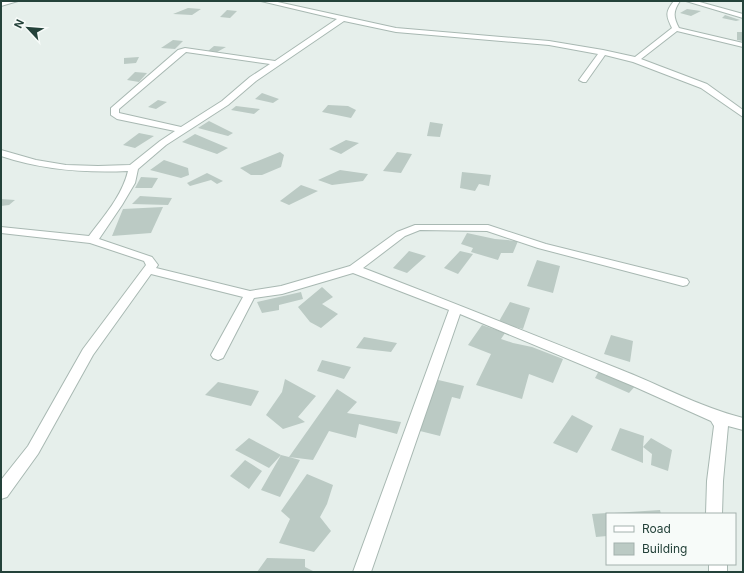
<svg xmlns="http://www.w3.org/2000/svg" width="744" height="573" font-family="Inter,sans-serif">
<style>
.building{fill:#bbcac4}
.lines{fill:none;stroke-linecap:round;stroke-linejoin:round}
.street-casing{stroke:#a8b8b2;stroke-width:2}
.street{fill:#fff;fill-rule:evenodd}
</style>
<rect width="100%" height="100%" fill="#e6efeb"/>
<path class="building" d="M188,8L201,9L192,15L173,14Z
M687,9L701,11L691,16L680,13Z
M227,10L237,11L230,18L220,17Z
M725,15L740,20L736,21L722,18Z
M737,32H743V41L737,40Z
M173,40L183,41L175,49L161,48Z
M214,46L226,47L217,52L208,51Z
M139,57L136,63L124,64V58Z
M135,72L147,73L139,82L127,80Z
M262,93L279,99L273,103L255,99Z
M158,100L167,102L156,109L148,107Z
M328,105L348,106L356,110L351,118L322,112Z
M236,106L260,109L254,114L231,110Z
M209,121L233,133L228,136L198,128Z
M430,122L443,124L440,137L427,136Z
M139,133L154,136L135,148L123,145Z
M195,134L228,148L217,154L182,142Z
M346,140L359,143L341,154L329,149Z
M280,152L284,155L281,167L262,175H251L240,168Z
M397,152L412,154L401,173L383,171Z
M164,160L188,168L189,175L181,178L150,170Z
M340,170L368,174L363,181L332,185L318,180Z
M462,172L491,175L489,186L479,184L475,191L460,188Z
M207,173L223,181L217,184L211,180L190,186L187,183Z
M141,177L158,178L152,188H135Z
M301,185L318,191L289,205L280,201Z
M140,196L172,198L168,205L132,204Z
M1,199L15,200L9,205L1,206Z
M163,207L151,233L112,236L123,209Z
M467,233L495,239L518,241L513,253H501L498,260L471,252L473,248L461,244Z
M409,251L426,256L407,273L393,268Z
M460,251L473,254L458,274L444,268Z
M537,260L560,266L553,293L527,286Z
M322,287L333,297L322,304L338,314L321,328L310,322L298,307Z
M301,292L303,299L279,305V310L262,313L257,302Z
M510,302L530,308L523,329L498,323Z
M482,325L505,333L501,339L513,343L532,347L563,359L553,383L529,374L522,399L476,385L491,354L468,345Z
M611,335L633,341L630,362L604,354Z
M364,337L397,343L391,352L356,348Z
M322,360L351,367L344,379L317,371Z
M600,369L637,384L629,393L595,378Z
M285,379L316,396L298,417L305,422L283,429L266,415L282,392Z
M434,379L464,386L460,399L452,397L440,436L416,430Z
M218,382L259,391L251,406L205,395Z
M337,389L357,402L347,413L401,422L397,434L359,424L356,438L329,431L313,460L289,457L300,460L280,497L261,490L281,455L289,457Z
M572,415L593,426L577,453L553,443Z
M620,428L644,436L643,447L651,438L672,450L668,471L651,465L652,454L643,447V463L611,450Z
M249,438L281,455L269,468L235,450Z
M245,460L262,471L249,489L230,476Z
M307,474L333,485L327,504L320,517L331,531L314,552L279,543L290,519L281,511Z
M660,510L661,514H614V513Z
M607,513V536L596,537L592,514Z
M267,558L305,559V567L315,572H257Z"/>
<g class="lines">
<defs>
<path id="street" d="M6,1H18L1,6V2Z
M261,1H273L396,28L549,41L603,50L635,57L672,28C666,16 665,12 674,1H680C673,11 673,17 679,28L743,43V47L677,31L641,59L707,84L743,110V117L701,88L633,62L605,55L586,82H583L579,80L598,54L549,45L396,32L344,21L256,81L228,105L166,145L138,169L135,183L122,205L99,239L152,257L158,265L156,268L250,291L281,286L350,266L397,232L415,225H488L546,244L687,279L689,282L687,285L683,286L538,248L487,231L420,230L405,236L363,268C449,301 534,335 619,369C660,385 700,407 743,418V430L728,426L723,481L722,514H706L707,481L714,426L711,421L633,386L460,314L371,572H353L449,310L353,273L282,294L254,298L223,358L218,360L213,358L211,355L243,297L151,274L93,355L38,454L7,497L1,499V480L28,446L83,349L146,265L144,261L90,243L1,233V227L89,236C104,216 122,196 128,171C84,173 43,170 1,156V150L36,160L66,165L98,166L130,165L160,141L175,131L117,119L111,115V108L178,50L185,48L275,61L337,19ZM186,52L270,64L250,77L222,101L181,127L119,113V109Z
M686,1H696L743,14V18Z
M709,564H727V572H709Z"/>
</defs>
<use href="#street" class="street-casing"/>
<use href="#street" class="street"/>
</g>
<rect width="744" height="573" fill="none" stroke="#24423a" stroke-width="4"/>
<rect x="606" y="513" width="130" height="52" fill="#f7fbf9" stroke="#a3b1ad"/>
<rect x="614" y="526" width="20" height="6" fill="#ffffff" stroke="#a3b1ad"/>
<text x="642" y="533" font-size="12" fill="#24423a">Road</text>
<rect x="614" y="543" width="20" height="12" fill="#bbcac4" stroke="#a3b1ad"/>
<text x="642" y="553" font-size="12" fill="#24423a">Building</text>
<g transform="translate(28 28) rotate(296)" stroke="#f7fbf9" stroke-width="3" paint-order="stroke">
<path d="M0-3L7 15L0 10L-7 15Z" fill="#24423a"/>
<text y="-6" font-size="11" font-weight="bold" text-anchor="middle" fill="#24423a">N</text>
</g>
</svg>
